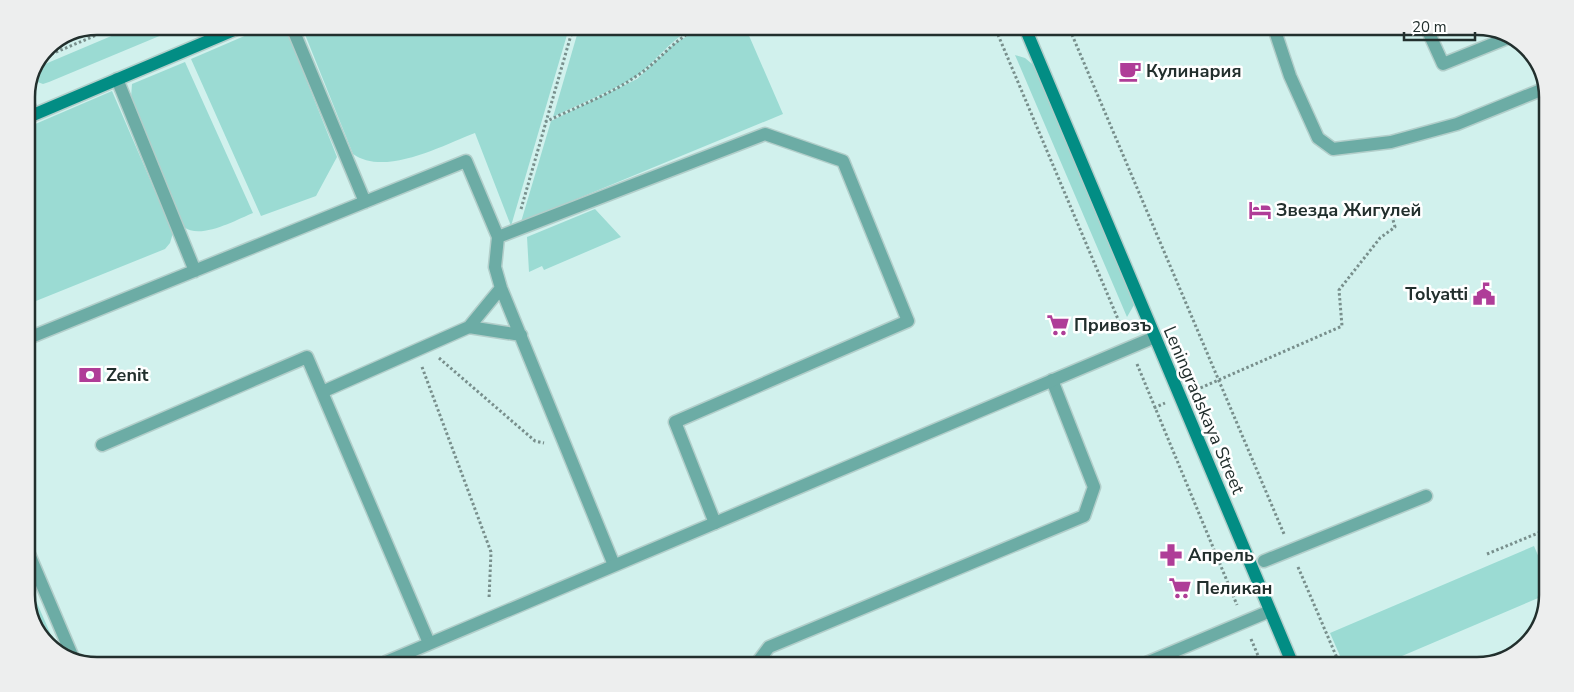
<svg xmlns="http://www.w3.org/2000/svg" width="1574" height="692" font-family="'Nunito Sans',sans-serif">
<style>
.green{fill:#9bdbd3}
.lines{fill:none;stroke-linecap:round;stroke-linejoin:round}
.lane-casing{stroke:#b2ceca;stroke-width:15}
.street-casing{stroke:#b2ceca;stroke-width:15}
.secondary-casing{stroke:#b2ceca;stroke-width:15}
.path{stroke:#788f8c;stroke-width:3;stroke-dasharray:2.5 2.5;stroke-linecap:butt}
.lane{stroke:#6caca5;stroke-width:12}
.street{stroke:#6caca5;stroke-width:12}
.secondary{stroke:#028d84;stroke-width:12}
.labels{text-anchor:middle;stroke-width:5;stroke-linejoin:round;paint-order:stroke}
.poi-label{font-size:18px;font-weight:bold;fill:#222f2d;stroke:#fff;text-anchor:start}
.street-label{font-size:18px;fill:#222f2d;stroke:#fff}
.rim{fill:none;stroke:#222f2d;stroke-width:2.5}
</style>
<rect width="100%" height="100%" fill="#d1f1ed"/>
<path class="green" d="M135,26L181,27L49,82L43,84L32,80L38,67Z
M265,27L283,29L289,36L337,157L316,196L261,216L191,59Z
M302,27L569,28L511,226L475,133C443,145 385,177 353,154Z
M579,28H693C667,42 655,64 633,78C608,93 579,104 553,117Z
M699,29H754L747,31L783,114L521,222L551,121L637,79L674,44Z
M1015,55L1025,58L1037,68L1134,297V305L1127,317Z
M185,62L253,213C236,220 200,240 184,227L131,98L132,84Z
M112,91L173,233L170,243L165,249L26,305V128Z
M595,209L621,237L544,270L542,266L529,272L527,237Z
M1534,546L1543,567V596L1402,656L1403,660L1391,665H1344L1330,633Z
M26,578L58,651L41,638L26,600Z"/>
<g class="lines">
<defs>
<path id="lane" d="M292,27L365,202
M1275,31L1290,76L1318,138L1333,149L1391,142L1457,124L1546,88
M1428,31L1443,64L1510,37
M117,79L195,271
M26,98L33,115
M498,237L765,134L843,161L908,321L675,422L715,523
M469,327L501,288
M26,339L466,161L498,237L495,267L501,288L614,565
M322,392L469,327L521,335
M102,445L307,357L429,643
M26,547L74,660
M1264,561L1426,496
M757,663L769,647L1084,516L1094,487L1052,380
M1144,664L1270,611"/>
<path id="street" d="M386,662L1155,337"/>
<path id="secondary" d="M1026,30L1293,665
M26,118L241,27"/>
</defs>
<use href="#lane" class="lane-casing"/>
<use href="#street" class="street-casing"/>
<use href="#secondary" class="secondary-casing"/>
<path class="path" d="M996,30L1123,331
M1070,30L1284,534
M42,58L118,26
M545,122C574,108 609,95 635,77C658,63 672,41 696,29
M521,209L573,28
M439,358L535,441L544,443
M1137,364L1237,605
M422,367L491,552L489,599
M1196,390L1342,326L1339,290L1380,238L1395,227L1390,209
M1154,408L1165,403
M1487,554L1543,531
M1298,567L1340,665
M1251,639L1262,665"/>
<use href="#lane" class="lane"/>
<use href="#street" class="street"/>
<use href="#secondary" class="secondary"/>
</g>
<defs>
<symbol id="cafe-bare" viewBox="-9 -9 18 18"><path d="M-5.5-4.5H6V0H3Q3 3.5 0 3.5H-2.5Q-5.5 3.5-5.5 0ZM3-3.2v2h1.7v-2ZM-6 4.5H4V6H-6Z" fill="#af3d98" stroke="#fff" stroke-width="2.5" paint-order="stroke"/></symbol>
<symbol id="hotel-bare" viewBox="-9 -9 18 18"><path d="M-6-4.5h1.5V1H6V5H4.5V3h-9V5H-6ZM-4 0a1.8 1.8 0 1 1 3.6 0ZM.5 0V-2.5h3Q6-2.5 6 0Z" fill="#af3d98" stroke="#fff" stroke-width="2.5" paint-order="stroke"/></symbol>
<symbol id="civic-bare" viewBox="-9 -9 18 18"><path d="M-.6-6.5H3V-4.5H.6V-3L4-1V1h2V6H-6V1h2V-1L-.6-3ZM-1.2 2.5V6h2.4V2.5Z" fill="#af3d98" stroke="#fff" stroke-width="2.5" paint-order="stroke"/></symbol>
<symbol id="supermarket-bare" viewBox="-9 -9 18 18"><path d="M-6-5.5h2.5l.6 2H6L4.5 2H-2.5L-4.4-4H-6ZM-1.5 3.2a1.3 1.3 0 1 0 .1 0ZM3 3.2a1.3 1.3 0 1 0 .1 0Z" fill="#af3d98" stroke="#fff" stroke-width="2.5" paint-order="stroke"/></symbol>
<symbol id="bank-bare" viewBox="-9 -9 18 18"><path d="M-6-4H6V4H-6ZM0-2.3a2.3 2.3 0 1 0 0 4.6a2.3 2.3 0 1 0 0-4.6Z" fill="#af3d98" stroke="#fff" stroke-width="2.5" paint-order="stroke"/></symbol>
<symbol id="pharmacy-bare" viewBox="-9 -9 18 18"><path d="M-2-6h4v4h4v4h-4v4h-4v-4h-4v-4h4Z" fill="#af3d98" stroke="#fff" stroke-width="2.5" paint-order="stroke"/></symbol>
</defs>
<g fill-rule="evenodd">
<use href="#cafe-bare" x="1114" y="55" width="32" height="32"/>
<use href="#hotel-bare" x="1244" y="194" width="32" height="32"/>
<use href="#civic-bare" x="1468" y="278" width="32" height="32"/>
<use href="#supermarket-bare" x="1042" y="309" width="32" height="32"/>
<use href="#bank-bare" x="74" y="359" width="32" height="32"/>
<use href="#pharmacy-bare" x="1155" y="539" width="32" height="32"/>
<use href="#supermarket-bare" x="1164" y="572" width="32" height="32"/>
</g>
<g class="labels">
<g class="poi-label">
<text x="1146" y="77">Кулинария</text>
<text x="1276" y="216">Звезда Жигулей</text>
<text x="1468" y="300" text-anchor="end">Tolyatti</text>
<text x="1074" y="331">Привозъ</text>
<text x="106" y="381">Zenit</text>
<text x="1188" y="561">Апрель</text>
<text x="1196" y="594">Пеликан</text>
</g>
<g class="street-label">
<text transform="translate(1204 410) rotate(67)" y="6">Leningradskaya Street</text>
</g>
</g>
<path d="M0 0H1574V692H0ZM97 35H1477A62 62 0 0 1 1539 97V595A62 62 0 0 1 1477 657H97A62 62 0 0 1 35 595V97A62 62 0 0 1 97 35Z" fill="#edeeee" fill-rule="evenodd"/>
<path class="rim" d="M97 35H1477A62 62 0 0 1 1539 97V595A62 62 0 0 1 1477 657H97A62 62 0 0 1 35 595V97A62 62 0 0 1 97 35Z"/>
<path d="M1404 32v8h71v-8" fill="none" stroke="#222f2d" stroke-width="2.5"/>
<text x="1412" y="32" font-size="15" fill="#222f2d" stroke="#ffffff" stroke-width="4" paint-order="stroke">20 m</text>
</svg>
